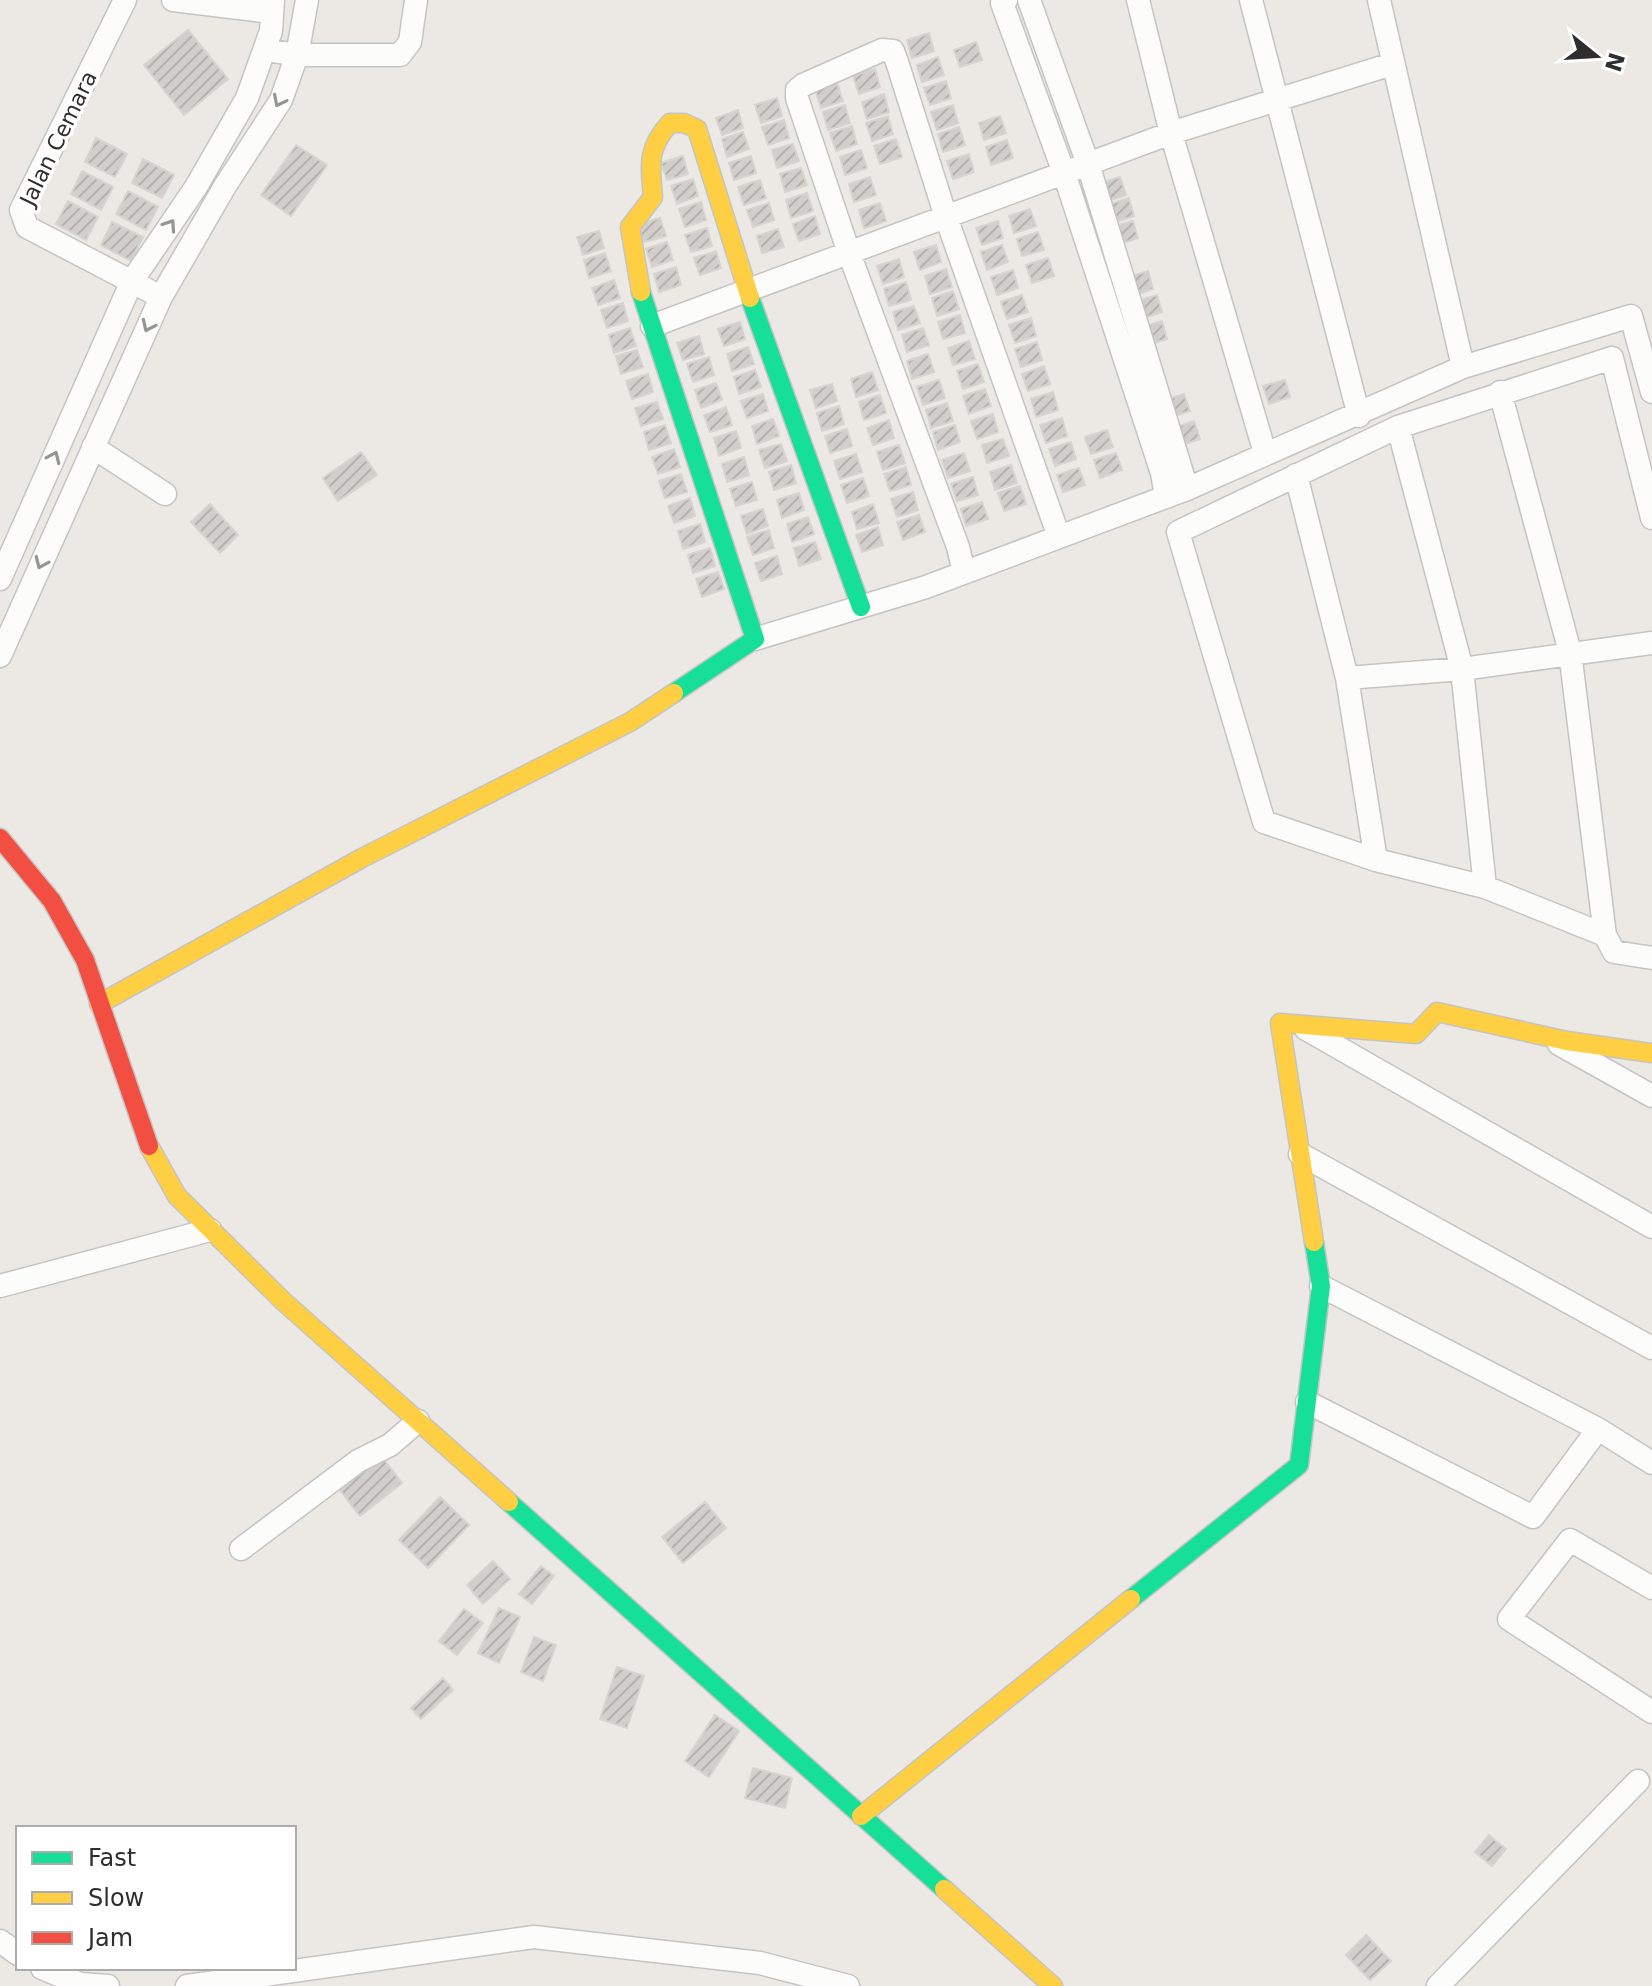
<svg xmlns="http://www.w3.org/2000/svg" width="1652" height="1986" font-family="'DejaVu Sans',sans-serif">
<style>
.building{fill:url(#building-hatch);stroke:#d7d4d0;stroke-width:2}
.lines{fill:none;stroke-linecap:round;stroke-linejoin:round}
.street-casing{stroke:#c5c4c5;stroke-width:25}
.fast-casing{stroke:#c5c4c5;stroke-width:21}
.slow-casing{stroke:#c5c4c5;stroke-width:21}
.jam-casing{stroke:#c5c4c5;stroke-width:21}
.street{stroke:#fcfcfb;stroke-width:22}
.fast{stroke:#16e098;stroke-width:18}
.slow{stroke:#ffcf43;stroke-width:18}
.jam{stroke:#f24e42;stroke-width:18}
.oneway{stroke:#959594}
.labels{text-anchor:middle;stroke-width:7;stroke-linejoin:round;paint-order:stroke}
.street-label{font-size:22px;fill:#2e2e2e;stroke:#fff}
</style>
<defs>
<pattern id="building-hatch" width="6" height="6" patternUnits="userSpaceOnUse" patternTransform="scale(2)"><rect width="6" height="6" fill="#d1cecb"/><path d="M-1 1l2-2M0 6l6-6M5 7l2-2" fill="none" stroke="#b4b1af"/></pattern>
</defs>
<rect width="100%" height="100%" fill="#ece8e4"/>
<path class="building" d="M188,30L228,79L184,115L144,65Z
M929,33L934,51L912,58L907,40Z
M976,42L982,60L960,67L954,50Z
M938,57L944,75L922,82L917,65Z
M875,69L880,87L859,94L853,76Z
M946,81L951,98L930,105L924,88Z
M837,83L843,101L821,108L815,90Z
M884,94L889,112L867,119L862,102Z
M777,98L782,116L761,123L755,105Z
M845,105L850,123L828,130L823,112Z
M953,105L958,123L937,130L931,112Z
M738,110L743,128L722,135L716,118Z
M888,116L893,134L872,141L866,123Z
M1000,116L1006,133L984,140L979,123Z
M784,120L789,138L768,145L762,127Z
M852,126L857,144L836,151L830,133Z
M959,127L965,145L943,152L938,134Z
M743,132L749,149L727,157L722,139Z
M96,138L127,154L115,177L85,162Z
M896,139L902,157L880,164L874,146Z
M1007,140L1013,158L991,165L986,147Z
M793,144L799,161L777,168L772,150Z
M296,145L327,165L291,216L261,195Z
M861,150L867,168L845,175L840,157Z
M969,154L974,172L953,179L947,161Z
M683,156L688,174L667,180L661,163Z
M751,156L756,173L734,180L729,163Z
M143,159L174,175L162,198L132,183Z
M801,168L807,185L785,192L780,174Z
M82,171L113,187L101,210L71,194Z
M870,177L876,195L854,202L849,184Z
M1120,177L1126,195L1104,202L1098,184Z
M693,179L698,196L677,204L671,186Z
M760,180L766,198L744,205L738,187Z
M128,191L158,207L146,230L116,214Z
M807,193L813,211L791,218L786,200Z
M1129,198L1134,216L1113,223L1107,205Z
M68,201L98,217L86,240L56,224Z
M701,202L706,220L685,227L679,209Z
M769,203L774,220L753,227L747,210Z
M880,203L886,221L864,228L859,210Z
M1030,209L1036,226L1014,233L1009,216Z
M815,216L820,234L799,241L793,224Z
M660,218L666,236L644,242L638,225Z
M998,221L1003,238L982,245L976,228Z
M1133,221L1138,238L1117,245L1111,227Z
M112,222L143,237L131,261L101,245Z
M707,228L712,246L691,252L685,235Z
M778,229L784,247L762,253L757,236Z
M599,231L604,248L583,255L577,237Z
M1038,232L1044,250L1022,256L1017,239Z
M667,242L673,260L652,267L646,249Z
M936,245L941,262L920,270L914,252Z
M1002,245L1008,262L987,270L981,252Z
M716,251L721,268L700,275L694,258Z
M605,253L611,271L589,278L584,260Z
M1048,258L1054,276L1032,283L1026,265Z
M899,259L904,277L883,284L877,266Z
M676,267L681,285L659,292L654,274Z
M946,269L952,287L930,294L925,276Z
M1013,270L1018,288L997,295L991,277Z
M1148,271L1153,289L1131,296L1126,278Z
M614,280L620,298L598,305L592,288Z
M906,282L911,300L889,306L884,289Z
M953,291L959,309L937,316L932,298Z
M1022,295L1028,312L1007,319L1001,302Z
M1157,295L1162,312L1141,319L1135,302Z
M623,303L628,321L607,328L601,310Z
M914,306L920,323L898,330L893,312Z
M960,315L965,333L943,339L938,322Z
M1031,318L1036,336L1015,343L1009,325Z
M1162,321L1167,339L1145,346L1140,328Z
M740,322L745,339L724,346L718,329Z
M630,328L636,346L614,353L609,335Z
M923,328L929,345L907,352L902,335Z
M699,336L704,354L683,360L677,343Z
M969,341L975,359L953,365L948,348Z
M1037,342L1042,360L1021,367L1015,349Z
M748,347L754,364L732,371L727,354Z
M637,350L643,367L621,374L616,356Z
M928,354L934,372L912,379L907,361Z
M709,357L714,375L693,382L687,364Z
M978,364L984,382L963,389L957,371Z
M1044,366L1050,384L1028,391L1022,374Z
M755,370L761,387L739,394L734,377Z
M872,372L878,390L856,397L851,379Z
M648,374L653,392L632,399L626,381Z
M939,380L945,398L923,405L917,387Z
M1285,380L1290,397L1269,404L1263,386Z
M716,383L722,400L701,408L695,390Z
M832,384L837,401L816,408L810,390Z
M985,389L991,406L969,414L963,396Z
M1053,392L1058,410L1036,417L1031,399Z
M763,394L768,411L747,418L741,401Z
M1184,394L1190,411L1168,418L1162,401Z
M880,395L886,413L864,420L859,402Z
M657,402L663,419L641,426L635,408Z
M947,403L953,421L931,428L926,410Z
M839,406L844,424L822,431L817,413Z
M726,407L732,425L710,432L704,415Z
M993,414L998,432L977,439L971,421Z
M1062,418L1067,436L1046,443L1040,425Z
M773,419L779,436L757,444L752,426Z
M889,420L894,438L873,445L867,428Z
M1194,421L1200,439L1178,446L1173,428Z
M665,425L671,443L649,450L644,432Z
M955,425L960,442L938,450L933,432Z
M847,429L852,446L830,453L825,436Z
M1107,430L1113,447L1091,454L1085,437Z
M736,431L741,448L719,456L714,438Z
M1003,439L1009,456L987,463L982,445Z
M1071,442L1076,459L1055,466L1049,449Z
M781,444L787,461L765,468L759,450Z
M899,445L905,463L883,470L877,452Z
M674,449L680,467L658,474L652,457Z
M361,452L377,475L338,501L323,478Z
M964,453L970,471L948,478L942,460Z
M1116,453L1122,470L1100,478L1094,460Z
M856,454L862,472L840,479L834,461Z
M744,457L749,475L727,482L722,464Z
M791,465L796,483L774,490L769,472Z
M1011,465L1017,483L995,490L990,472Z
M906,467L911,485L890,491L884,474Z
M1079,468L1085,485L1063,492L1057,475Z
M681,474L687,492L665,498L659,481Z
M973,477L978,495L957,501L951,484Z
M863,478L869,496L847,503L841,485Z
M752,482L757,500L736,506L730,489Z
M1020,486L1026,504L1004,511L998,493Z
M913,492L918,510L897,517L891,499Z
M799,493L804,510L782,518L777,500Z
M690,498L695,516L674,523L668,506Z
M982,502L988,519L966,526L961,509Z
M210,504L238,535L220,553L191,522Z
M873,504L879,523L857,529L852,512Z
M763,509L768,526L747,534L741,516Z
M919,515L925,532L903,540L897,522Z
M808,517L814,534L792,542L787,524Z
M700,524L705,542L683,549L678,531Z
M878,527L883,545L862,552L856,535Z
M769,530L774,548L753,555L747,537Z
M815,542L821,559L799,566L794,548Z
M710,548L715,566L693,573L688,555Z
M777,556L782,574L761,581L755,563Z
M718,572L724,589L702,597L696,579Z
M382,1457L402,1483L360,1516L340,1490Z
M440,1497L469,1525L428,1568L399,1540Z
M705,1502L726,1528L683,1563L662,1537Z
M493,1561L510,1579L483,1604L467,1585Z
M541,1566L554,1576L532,1604L519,1594Z
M499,1608L520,1617L499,1663L478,1653Z
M464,1609L483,1623L457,1655L439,1641Z
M534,1637L556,1645L543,1681L521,1672Z
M617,1667L644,1676L627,1728L600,1719Z
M443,1678L453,1690L421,1719L411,1708Z
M715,1715L739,1731L709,1777L685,1761Z
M753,1768L792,1778L785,1808L745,1798Z
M1489,1835L1506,1849L1492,1866L1475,1852Z
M1366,1935L1391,1961L1370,1980L1346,1955Z"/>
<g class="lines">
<defs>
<path id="street" d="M125,0L21,210L27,227L161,297
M173,0L271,12
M1006,0L1002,3L1064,173L1162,473L1166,497
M1029,0L1088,164L1187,489
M1138,0L1171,133L1265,453
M1251,0L1359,416
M1379,0L1463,367
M266,50L297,55H400L410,42L416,0
M652,326L1171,133L1392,64
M1500,392L1570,652L1605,935
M1398,427L1462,669L1485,887
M93,447L165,494
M1296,475L1347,678L1376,860
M1652,518L1612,358L1398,427L1178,532L1264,822L1376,860L1485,887L1605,935L1614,952L1652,958
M964,572L958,547L849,253L797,98V90L803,85L882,50L893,51L897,62L946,217L1059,537
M0,579L132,281L196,187L247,98L271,31L273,0
M755,639L926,587L1187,489L1463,367L1631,316L1652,392
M0,656L161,297L225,186L281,100L297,55L307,0
M1347,678L1462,669L1652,643
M1306,1029L1652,1227
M1559,1044L1652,1096
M1300,1154L1652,1348
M0,1286L210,1230
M1321,1286L1598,1429
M1307,1402L1533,1517L1598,1429L1652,1463
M241,1549L358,1461L390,1445L418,1421
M1652,1588L1570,1540L1509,1619L1652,1712
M0,1941L18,1954
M42,1968L80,1984L108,1986
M187,1986L534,1937L760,1963L848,1986
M1438,1986L1638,1781"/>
<path id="fast" d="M641,292L755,639L674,693
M750,298L861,607
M509,1502L944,1889
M1131,1599L1299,1465L1321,1286L1314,1242"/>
<path id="slow" d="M641,292L630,227L653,197C650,165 647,148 670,123H684L697,129L750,298
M99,1004L362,858L630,722L674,693
M149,1146L177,1196L283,1301L509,1502
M1314,1242L1280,1023L1416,1034L1437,1012L1567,1041L1652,1053
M861,1816L1131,1599
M944,1889L1053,1986"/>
<path id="jam" d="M0,838L52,901L85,960L149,1146"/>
</defs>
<use href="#street" class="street-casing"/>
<use href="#fast" class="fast-casing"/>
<use href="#slow" class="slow-casing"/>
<use href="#jam" class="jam-casing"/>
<use href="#street" class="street"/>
<use href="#fast" class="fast"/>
<use href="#slow" class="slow"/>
<use href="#jam" class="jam"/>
</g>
<defs><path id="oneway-chevron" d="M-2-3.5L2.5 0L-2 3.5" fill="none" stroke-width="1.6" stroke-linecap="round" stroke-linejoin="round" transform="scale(2)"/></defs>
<g class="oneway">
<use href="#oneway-chevron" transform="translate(279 101) rotate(117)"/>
<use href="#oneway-chevron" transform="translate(170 225) rotate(-56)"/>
<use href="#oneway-chevron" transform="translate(148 326) rotate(115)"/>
<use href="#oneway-chevron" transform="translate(54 457) rotate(-66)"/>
<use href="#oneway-chevron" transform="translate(41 563) rotate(114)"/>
</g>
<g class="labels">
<g class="street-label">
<text transform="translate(58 138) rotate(-64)" y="8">Jalan Cemara</text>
</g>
</g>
<rect x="16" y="1826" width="280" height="144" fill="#ffffff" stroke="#ababab" stroke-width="2"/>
<rect x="32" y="1852" width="40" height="12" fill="#16e098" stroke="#ababab" stroke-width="2"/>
<text x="88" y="1866" font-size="24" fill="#2e2e2e">Fast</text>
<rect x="32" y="1892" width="40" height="12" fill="#ffcf43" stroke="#ababab" stroke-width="2"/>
<text x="88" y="1906" font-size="24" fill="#2e2e2e">Slow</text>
<rect x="32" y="1932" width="40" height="12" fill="#f24e42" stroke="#ababab" stroke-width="2"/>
<text x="88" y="1946" font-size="24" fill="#2e2e2e">Jam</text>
<g transform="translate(1596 56) rotate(108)" stroke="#ffffff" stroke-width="6" paint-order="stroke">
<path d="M0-6L14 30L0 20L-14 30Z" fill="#2e2e2e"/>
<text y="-12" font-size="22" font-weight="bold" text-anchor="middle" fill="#2e2e2e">N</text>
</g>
</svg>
